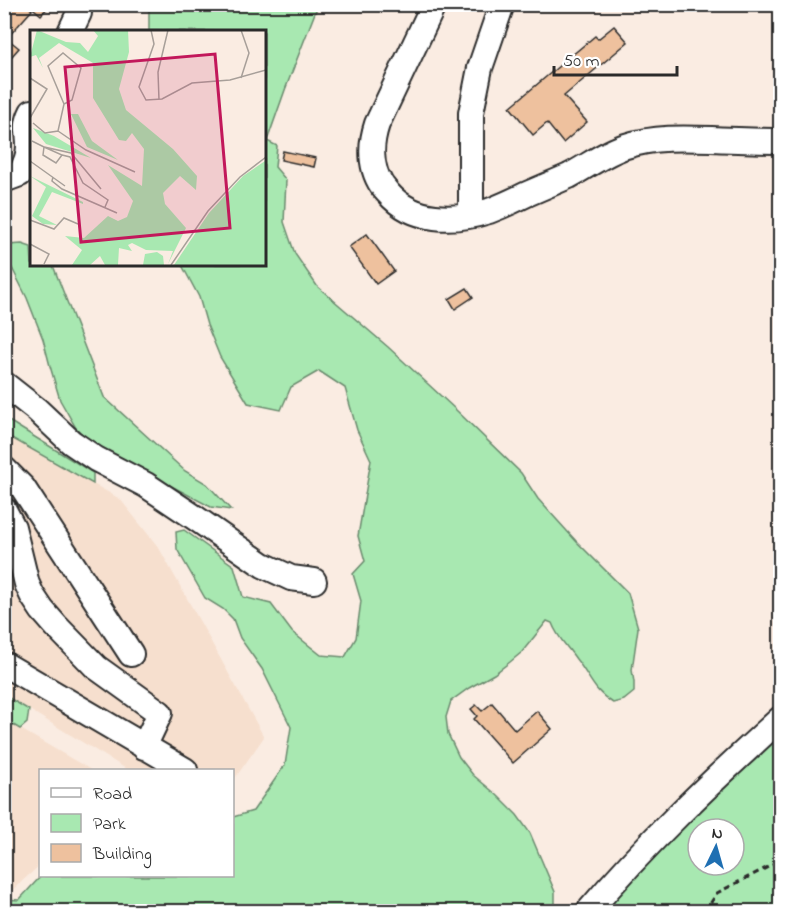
<svg xmlns="http://www.w3.org/2000/svg" width="785" height="916" font-family="'Indie Flower',sans-serif">
<style>
.built{fill:#f6dfce}
.green{fill:#a8e8b1;stroke:#6a8a6e;stroke-width:1.5;fill-rule:evenodd}
.building{fill:#eec19e;stroke:#2b2b2b;stroke-width:1.5}
.lines{fill:none;stroke-linecap:round;stroke-linejoin:round}
.minor-casing{stroke:#2b2b2b;stroke-width:28}
.path{stroke:#2b2b2b;stroke-width:3;stroke-dasharray:6 4.5;stroke-linecap:butt}
.minor{stroke:#fff;stroke-width:24}
.inset-road{fill:none;stroke:#a79f99;stroke-width:1.5}
.view{fill:#c2185b;fill-opacity:0.15;stroke:#c2185b;stroke-width:3}
.inset-edge{fill:none;stroke:#2b2b2b;stroke-width:3}
</style>
<rect width="100%" height="100%" fill="#faece2"/>
<filter id="ink" filterUnits="userSpaceOnUse"><feTurbulence type="fractalNoise" baseFrequency=".0167" numOctaves="2"/><feDisplacementMap in="SourceGraphic" scale="12" xChannelSelector="R" yChannelSelector="G"/><feConvolveMatrix kernelMatrix="1 2 1 2 8 2 1 2 1" color-interpolation-filters="sRGB"/></filter>
<g filter="url(#ink)">
<path class="built" d="M10,437L120,499L159,548L264,737L233,781L232,770H128L5,695L4,439Z
M5,720L91,770H40V865L9,893L5,891Z"/>
<path class="green" d="M149,5H318L285,90L267,141L277,146L275,167L286,180L284,222L295,254L317,286L388,347L455,409L521,473L538,499L576,541L628,593L638,628L632,670L634,682V692L624,700L613,703C592,690 590,676 576,659C567,646 557,637 552,623L547,621L522,652L510,662L494,674L469,688L451,701L446,717L448,734L459,757L473,775L497,795L517,815L530,833L555,892V908L553,911H5V899L19,900L41,876H232L233,817L253,811L285,765L291,727L262,669L240,638L233,619L223,609L205,598L177,549L176,532L184,530L234,566L243,597L271,604L292,632L321,655L345,657L356,638L361,601L353,574L365,561L358,536L371,460L357,430L345,388L319,371L291,387L281,410L248,403L220,357L207,325L199,297L183,267L182,264H264V32L149,31Z
M22,244L31,247L32,264H52L54,268L104,397L185,471L207,484L231,510L211,507L94,445L76,428L60,400L50,366L43,339L27,298L5,254L8,245Z
M4,418L93,473V484L10,437L5,439Z
M4,695L29,710L27,723L20,729L5,720Z
M780,732V911L602,912L681,828ZM698,829H734V865H698Z"/>
<path class="building" d="M4,4H26L32,10L8,37L4,34Z
M28,4H51L41,15Z
M614,26L628,42L564,96L587,122L563,143L547,123L533,135L510,107L595,36L598,39Z
M4,36L19,48L4,65Z
M283,151L316,158L314,167L281,160Z
M367,234L394,271L376,284L349,247Z
M467,288L473,297L455,309L449,299Z
M492,703L515,730L537,711L552,729L513,763L474,719L477,716L471,709L476,705L482,711Z"/>
<g class="lines">
<defs>
<path id="minor" d="M434,4L377,124C369,148 370,174 388,193C413,222 454,222 489,211C502,206 515,200 527,194C541,188 555,182 569,176C588,166 606,152 626,146C654,137 683,138 712,139C735,140 758,141 780,141
M70,32L79,13V4
M4,180L20,174C25,165 29,157 29,146C29,131 25,126 32,112
M471,215V113L480,68L502,4
M4,384L37,410L71,442L96,459L146,485L194,517L263,565L291,578L314,581
M4,469L23,488L131,654
M4,510L13,527L27,584L32,595L42,610L56,626L96,667L160,713L144,747
M4,664L185,770
M588,912C647,842 713,780 780,719"/>
</defs>
<use href="#minor" class="minor-casing"/>
<path class="path" d="M705,912L717,893L780,861"/>
<use href="#minor" class="minor"/>
</g>
</g>
<g transform="translate(30 30)">
<rect width="236" height="236" fill="#faece2"/>
<path d="M7,0L36,12L50,13L58,22L68,6L63,0H98L99,22L89,59L96,80L143,119L167,146L166,160L150,146L133,163L135,174L156,198L138,234L143,221L116,220L102,213L98,215L102,221L89,218L88,235H75L70,226L60,235H42L52,220L35,206L54,208L78,186L88,191L97,187L103,171L78,135L112,156L114,119L102,103L96,111L89,110L63,68V33L29,13L9,28L13,38L6,25L0,27ZM41,84H48L62,111L88,130L57,117ZM3,98L24,106L61,128L16,114ZM235,131V235H144L179,183L213,146ZM0,146L53,172V174L22,162L9,186L27,195L13,194L2,186L16,157ZM127,222L133,226L134,235H113L115,224Z" fill="#a8e8b1"/>
<path class="inset-road" d="M121,0L124,14L109,57L116,70L132,69L162,53L200,50L236,40M211,0L219,23L211,48M0,48L17,59L0,88M129,70L128,42L138,0M3,93L15,103L28,101L34,74L18,36L33,23L51,38L42,70L34,74M28,101L56,120L105,142M0,103V126M2,111L14,117L32,125L26,133L13,125L14,117L41,123L71,159M32,125L40,127L53,153L78,170L75,177M0,131L35,156M23,147L22,151L32,159L87,183M0,190L24,199L34,188L48,194M0,214L19,224L14,234M141,235L178,181L210,147L236,127"/>
<path class="view" d="M185,24L200,198L51,212L35,37Z"/>
<rect width="236" height="236" class="inset-edge"/>
</g>
<rect width="785" height="916" fill="none" stroke="#fff" stroke-width="24"/>
<rect x="12" y="12" width="761" height="892" fill="none" stroke="#2b2b2b" stroke-width="2" filter="url(#ink)"/>
<rect x="39" y="769" width="195" height="108" fill="#ffffff" stroke="#aaaaaa" stroke-width="1.5"/>
<rect x="51" y="788" width="30" height="9" fill="#ffffff" stroke="#aaaaaa" stroke-width="1.5"/>
<text x="93" y="799" font-size="18" fill="#2b2b2b">Road</text>
<rect x="51" y="814" width="30" height="18" fill="#a8e8b1" stroke="#aaaaaa" stroke-width="1.5"/>
<text x="93" y="829" font-size="18" fill="#2b2b2b">Park</text>
<rect x="51" y="844" width="30" height="18" fill="#eec19e" stroke="#aaaaaa" stroke-width="1.5"/>
<text x="93" y="859" font-size="18" fill="#2b2b2b">Building</text>
<g transform="translate(716 847) rotate(5)"><circle r="28" fill="#ffffff" stroke="#aaaaaa" stroke-width="1.5"/>
<path d="M0-4.5L10 22L0 15L-10 22Z" fill="#1f6fb2"/>
<text y="-9" font-size="16" font-weight="bold" text-anchor="middle" fill="#2b2b2b">N</text>
</g>
<path d="M554 66v9h123v-9" fill="none" stroke="#2b2b2b" stroke-width="3"/>
<text x="563" y="66" font-size="18" fill="#2b2b2b" stroke="#ffffff" stroke-width="4.5" paint-order="stroke">50 m</text>
</svg>
